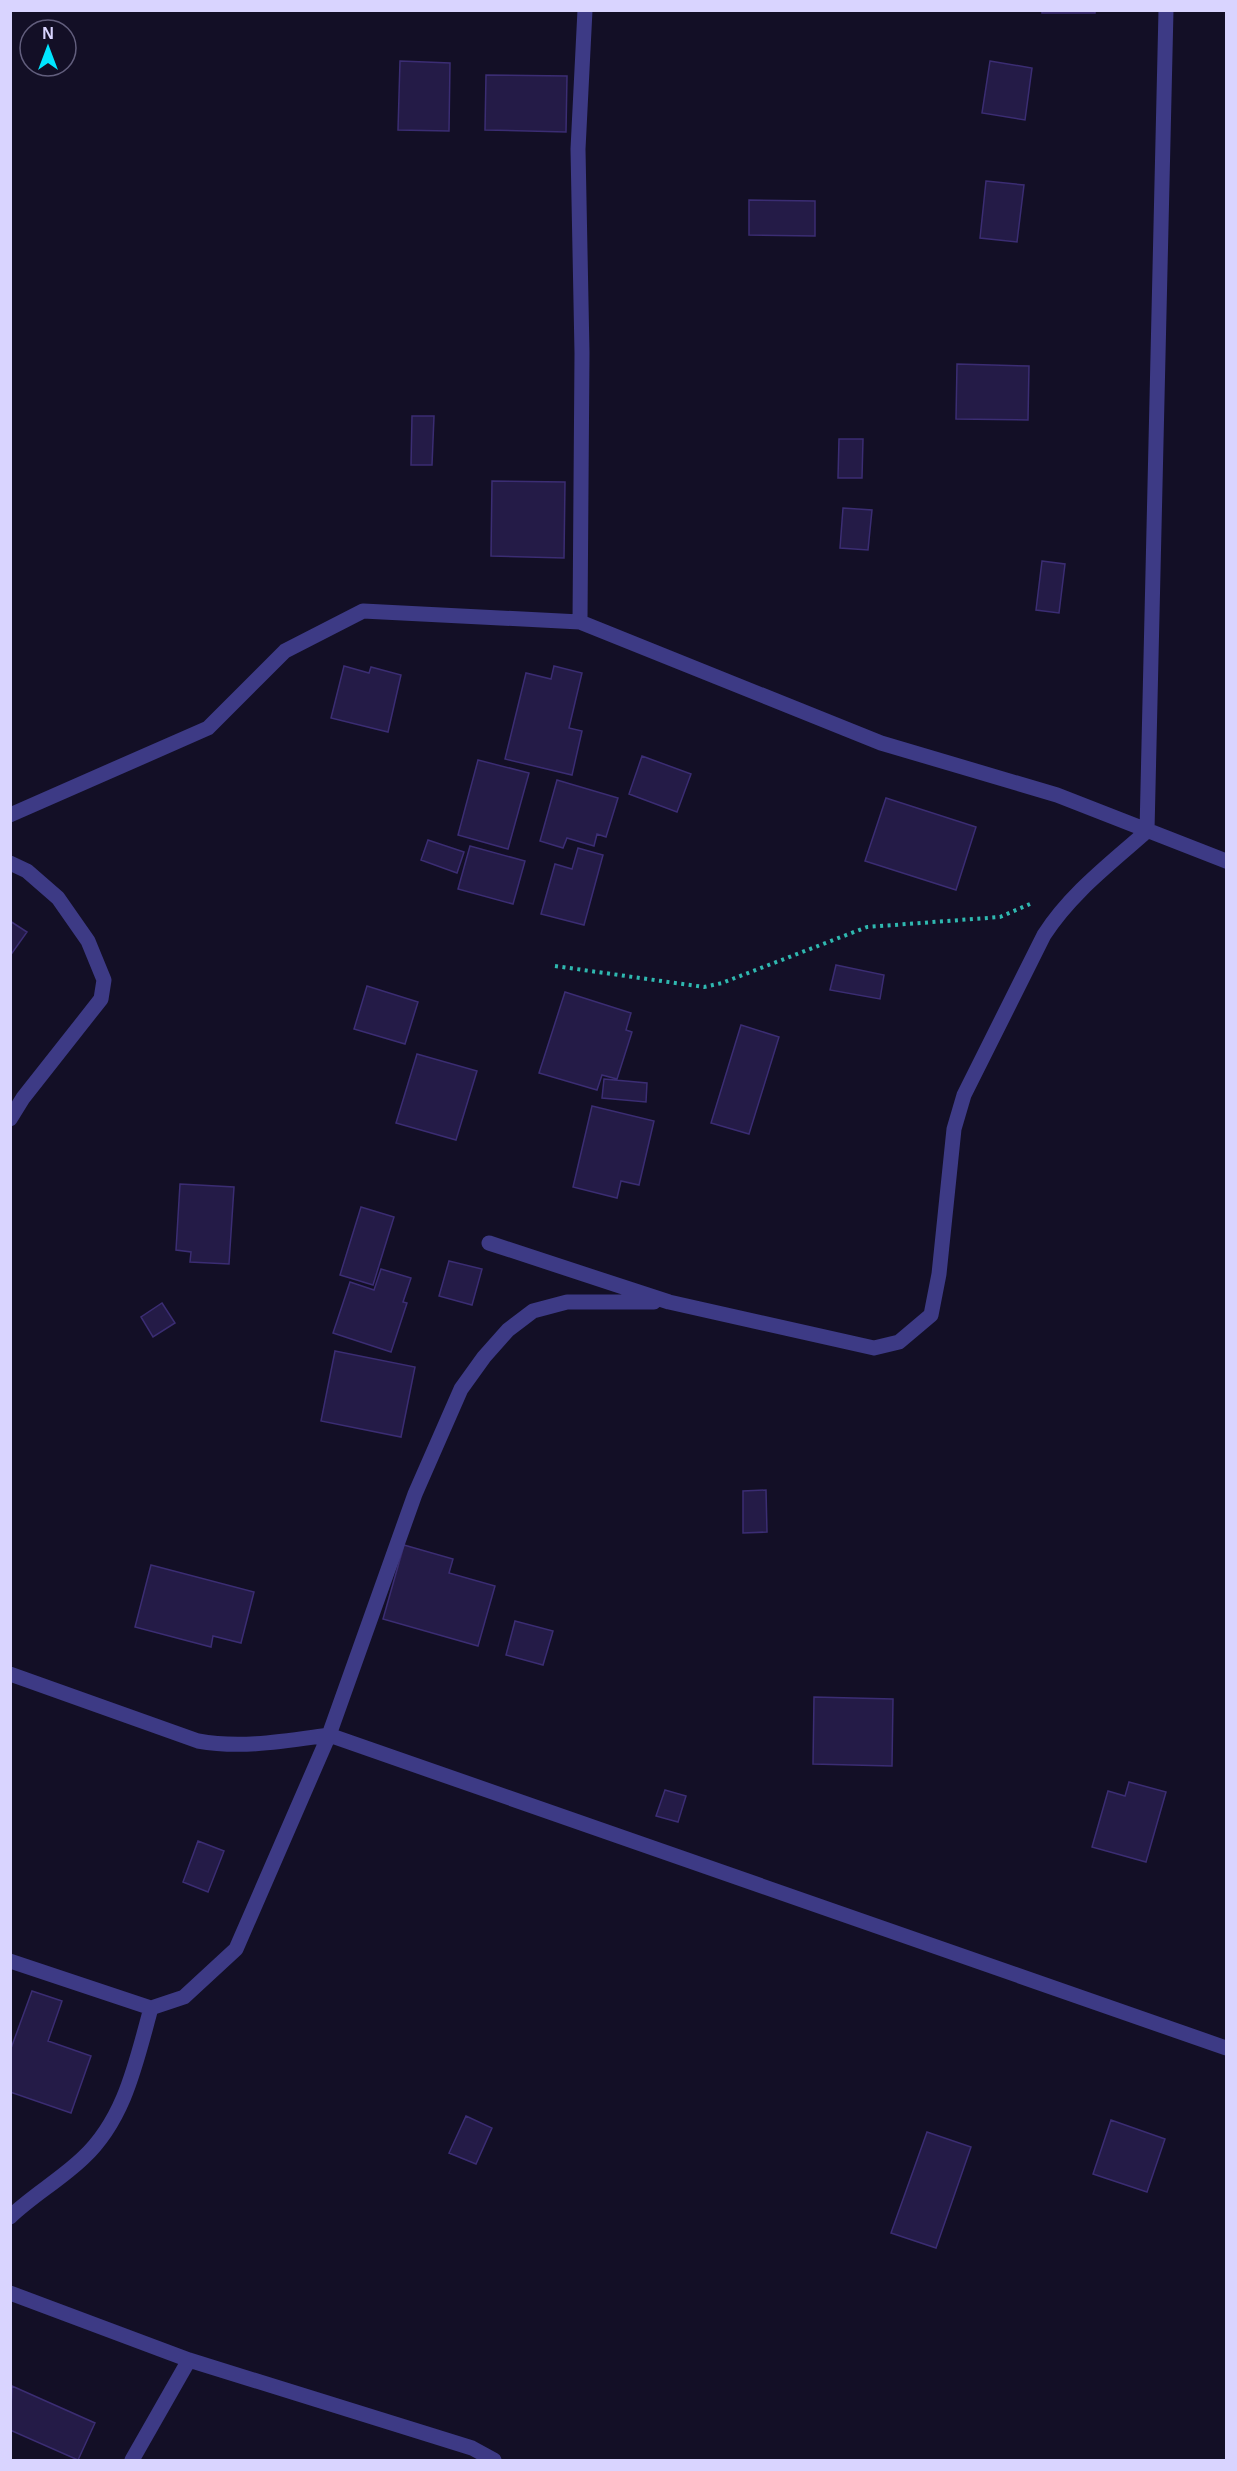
<svg xmlns="http://www.w3.org/2000/svg" width="1237" height="2471" font-family="Arial,sans-serif">
<style>
.building{fill:#241b47;stroke:#3b2d73;stroke-width:1.5}
.lines{fill:none;stroke-linecap:round;stroke-linejoin:round}
.path{stroke:#2fb8b0;stroke-width:4;stroke-dasharray:3 4.5;stroke-linecap:butt}
.minor{stroke:#3d3a85;stroke-width:15}
</style>
<rect width="100%" height="100%" fill="#130f26"/>
<path class="building" d="M1042,10H1095V13H1042Z
M400,61L450,63L449,131L398,130Z
M990,61L1032,68L1025,120L982,113Z
M486,75L567,76L566,132L485,130Z
M986,181L1024,185L1017,242L980,238Z
M749,200L815,201V236L749,235Z
M957,364L1029,366L1028,420L956,419Z
M412,416H434L432,465H411Z
M839,439H863L862,478H838Z
M492,481L565,482L564,558L491,556Z
M843,508L872,510L868,550L840,548Z
M1042,561L1065,564L1059,613L1036,610Z
M344,666L369,673L371,667L401,675L388,732L331,718Z
M554,666L582,673L569,728L582,731L572,775L505,759L526,673L551,679Z
M642,756L691,774L677,812L629,794Z
M478,760L529,773L508,849L458,835Z
M557,780L618,798L606,837L597,834L594,846L567,838L563,848L540,841Z
M886,798L976,827L956,890L865,861Z
M428,840L464,852L457,873L421,860Z
M470,846L525,861L513,904L458,889Z
M578,848L603,855L584,925L541,914L555,864L572,869Z
M10,921L27,932L10,956Z
M836,965L884,975L880,999L830,990Z
M367,986L418,1002L405,1044L354,1029Z
M565,992L631,1013L626,1030L632,1032L617,1079L602,1075L597,1090L539,1073Z
M741,1025L779,1037L749,1134L711,1123Z
M417,1054L477,1071L456,1140L396,1123Z
M604,1079L647,1083L646,1102L602,1098Z
M592,1106L654,1121L639,1185L621,1181L617,1198L573,1187Z
M180,1184L234,1187L229,1264L190,1262L191,1252L176,1250Z
M361,1207L394,1217L373,1285L340,1275Z
M449,1261L482,1269L472,1305L439,1296Z
M381,1269L411,1278L403,1302L407,1303L391,1352L333,1333L350,1282L374,1290Z
M162,1303L175,1323L153,1337L141,1317Z
M335,1351L415,1367L401,1437L321,1421Z
M766,1490L767,1532L743,1533V1491Z
M404,1545L453,1559L449,1573L495,1586L478,1646L383,1619Z
M151,1565L254,1592L241,1643L213,1636L211,1647L135,1627Z
M515,1621L553,1631L543,1665L506,1655Z
M814,1697L893,1699L892,1766L813,1764Z
M1129,1782L1166,1792L1146,1862L1092,1847L1108,1791L1125,1796Z
M665,1790L686,1796L678,1822L656,1816Z
M198,1841L224,1851L208,1892L183,1882Z
M32,1991L62,2001L48,2041L91,2056L71,2113L10,2092V2051Z
M466,2116L492,2128L476,2164L449,2153Z
M1111,2120L1165,2139L1147,2192L1093,2174Z
M927,2132L971,2147L936,2248L891,2233Z
M12,2386L95,2423L78,2460L10,2430Z"/>
<g class="lines">
<path class="path" d="M555,966L704,987L722,983L867,927L1000,917L1030,904"/>
<path class="minor" d="M580,622L582,353L578,149L585,10
M10,815L208,728L285,651L363,611L580,622L881,743L1057,795L1226,861
M10,863L27,871L58,898L88,941L104,980L101,999L23,1098L10,1119
M489,1243L669,1302L874,1348L899,1342L931,1315L939,1274L954,1129L964,1095L1044,935C1071,893 1110,864 1147,831L1166,10
M10,1674L198,1741C242,1749 285,1741 329,1735L1226,2048
M10,1961L151,2008L184,1997L236,1949L329,1735L415,1494L461,1389L484,1357L508,1330L533,1311L567,1302H654
M10,2217C33,2195 60,2180 83,2158C125,2119 136,2062 151,2008
M10,2293L189,2360L472,2448L494,2460
M132,2460L189,2360"/>
</g>
<rect width="1237" height="2471" fill="none" stroke="#d9d4ff" stroke-width="24"/>
<g transform="translate(48 48)"><circle r="28" fill="#130f26" stroke="#625e7d" stroke-width="1.5"/>
<path d="M0-4.5L10 22L0 15L-10 22Z" fill="#00e5ff"/>
<text y="-9" font-size="16" font-weight="bold" text-anchor="middle" fill="#d9d4ff">N</text>
</g>
</svg>
